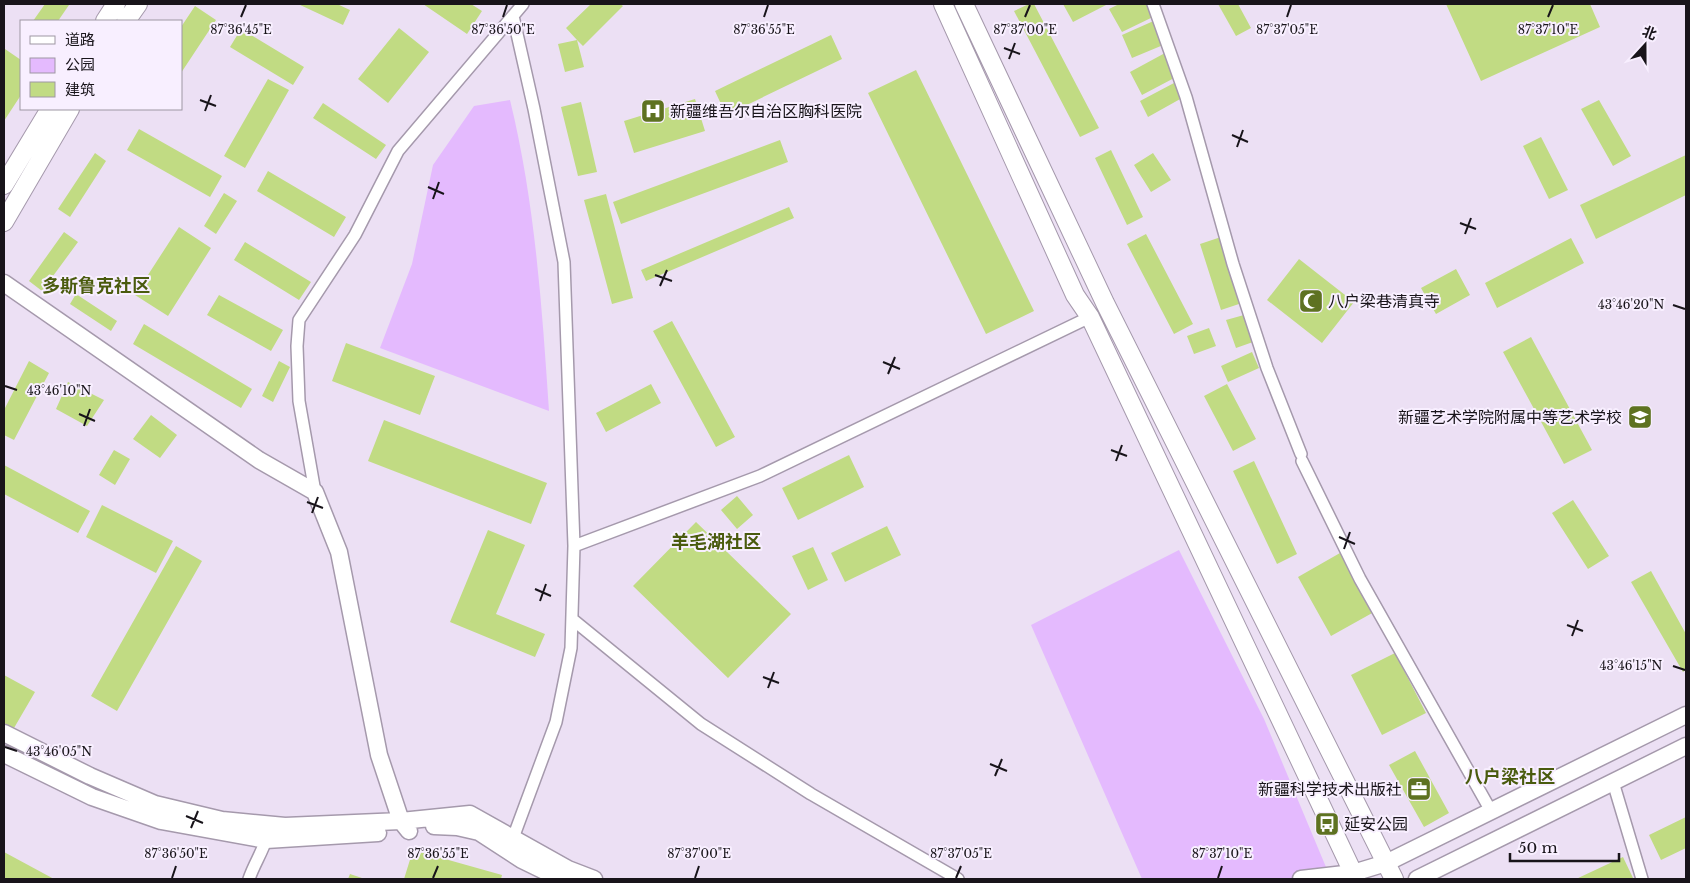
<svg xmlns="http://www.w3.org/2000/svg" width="1690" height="883" font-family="'Libre Baskerville','Noto Sans SC',serif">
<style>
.green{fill:#e4bafe}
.building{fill:#c1db83}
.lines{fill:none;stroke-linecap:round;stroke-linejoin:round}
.street-casing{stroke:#a599ac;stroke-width:14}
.secondary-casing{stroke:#a599ac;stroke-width:19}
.primary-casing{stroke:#a599ac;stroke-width:20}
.street{stroke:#fff;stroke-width:11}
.secondary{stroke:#fff;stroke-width:16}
.primary{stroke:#fff;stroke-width:18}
.ticks{fill:none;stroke:#18141a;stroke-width:2}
.labels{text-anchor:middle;stroke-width:4;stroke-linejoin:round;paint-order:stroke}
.poi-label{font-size:16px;fill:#18141a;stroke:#f8efff;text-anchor:start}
.neighbourhood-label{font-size:18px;font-weight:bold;fill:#4a5b0e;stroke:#f8efff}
.ticks-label{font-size:12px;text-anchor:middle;fill:#18141a;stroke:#f8efff;stroke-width:4;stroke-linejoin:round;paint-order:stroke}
</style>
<rect width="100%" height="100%" fill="#ece0f4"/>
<path class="green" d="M510,100C535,202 542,307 549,411L380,348L412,264L433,165L474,106Z
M1179,550L1264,719L1331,879H1142L1031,625Z"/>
<path class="building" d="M45,4H68L69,5L58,21H33Z
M298,4H337L350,10L343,25Z
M423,4H471L482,11L467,34Z
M591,4H620L623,6L583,46L577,40L584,67L565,72L558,44L577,40L566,28Z
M1029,4H1034L1099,128L1080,137L1014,11Z
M1063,4H1108L1073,22Z
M1119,4H1148L1155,16L1122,32L1109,9Z
M1218,4H1238L1251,28L1236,36Z
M1446,4H1590L1600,27L1481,81Z
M195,6L216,20L181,73V27Z
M1158,19L1168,43L1132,58L1122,35Z
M399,28L429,52L388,103L358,79Z
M241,29L304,67L293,85L230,47Z
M831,35L842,59L726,115L715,91Z
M5,49L21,60V95L4,121Z
M1165,53L1178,76L1142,95L1130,72Z
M916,70L1034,311L986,334L868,93Z
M268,79L289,90L245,168L224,156Z
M1174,83L1182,98L1148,117L1140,101Z
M695,99L705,131L634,153L624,121Z
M1599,100L1631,156L1613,166L1581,109Z
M581,102L597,172L578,176L561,107Z
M323,103L386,145L376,159L313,118Z
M139,129L222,176L210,197L127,150Z
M1541,137L1568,190L1549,199L1523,146Z
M780,140L788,162L621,224L613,202Z
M1111,150L1143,217L1127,225L1095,158Z
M95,153L106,161L70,217L58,209Z
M1153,153L1171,180L1151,192L1134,165Z
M1686,155V195L1596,239L1580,205Z
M268,171L346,217L334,237L257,191Z
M224,193L237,201L216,234L204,226Z
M606,194L633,298L612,304L584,200Z
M789,207L794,218L646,281L641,270Z
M179,227L211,248L168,316L135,295Z
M64,232L78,242L42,291L29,281Z
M1146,234L1193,324L1174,334L1127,244Z
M1224,236L1245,302L1221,310L1200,244Z
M1571,238L1584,263L1497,308L1485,283Z
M245,242L311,282L299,300L234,260Z
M1299,259L1354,302L1322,343L1267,300Z
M1456,269L1470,295L1436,314L1421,288Z
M76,294L117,321L111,331L70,304Z
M219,295L283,330L271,351L207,315Z
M1244,315L1253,342L1236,348L1226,320Z
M672,321L735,437L716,447L653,331Z
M144,324L252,389L241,408L133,344Z
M1209,328L1216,346L1194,354L1187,336Z
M1531,337L1592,450L1564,464L1503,352Z
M346,343L435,376L420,415L332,381Z
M1252,352L1259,368L1228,382L1221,366Z
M29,361L49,373L14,440L4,435V410Z
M279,361L290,367L273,402L262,396Z
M68,382L104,400L87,426L56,409Z
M651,384L661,403L606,432L596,413Z
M1227,384L1256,439L1233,451L1204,396Z
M151,415L177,435L160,458L133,439Z
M384,420L547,483L531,524L368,461Z
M114,450L130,459L115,485L99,475Z
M849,455L864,487L798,520L782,488Z
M1254,461L1297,554L1277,564L1233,471Z
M4,465L90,511L78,533L4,494Z
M737,496L753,515L737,529L721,510Z
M1573,500L1609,556L1588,569L1552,513Z
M102,505L173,541L156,573L86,537Z
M696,522L791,614L728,678L633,586Z
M887,526L901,555L845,582L831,553Z
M488,530L525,545L496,614L545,634L535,657L450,622Z
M176,546L202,561L117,711L91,696Z
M813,547L828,580L808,590L792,556Z
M1340,553L1374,612L1331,636L1298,577Z
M1651,571L1686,634V670L1683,672L1631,582Z
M1395,653L1426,713L1382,735L1351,675Z
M4,675L35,692L14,728L4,723Z
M1415,751L1449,813L1424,827L1389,765Z
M1686,817V848L1661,860L1649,835Z
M413,850L502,875L501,879H404Z
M4,852L54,879H4Z
M1623,857L1633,878L1631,879H1576Z
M350,874L365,879H348Z"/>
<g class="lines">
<defs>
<path id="street" d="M1153,4L1186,97L1233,264L1267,368L1301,454
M513,16L534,109L564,262L574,546L571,648L556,722L513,838
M1302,461L1360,579L1491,811
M315,492L299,401L297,346L299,320L355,235L398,151L523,4
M574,546L760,476L1090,317
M572,619L701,724L811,794L958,879
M1613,782L1642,879
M249,879C254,864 262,853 267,837"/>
<path id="secondary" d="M4,283L259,460L315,492L339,552L379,755L401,821L409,831
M4,733L90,776L155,804L222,820L285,826L401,821L470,814L568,869L594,879
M4,754L92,797L161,821L266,840L378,833
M434,826L457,827L479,832L522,860L561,879
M1301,879L1353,873L1386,863L1686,715
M1417,879L1686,746"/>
<path id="primary" d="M943,4L1075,295L1090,317L1356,879
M964,4L1105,303L1394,879
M105,21L116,4
M126,21L138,4
M4,185L50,109
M4,222L70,109"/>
</defs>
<use href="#street" class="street-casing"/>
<use href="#secondary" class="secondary-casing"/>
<use href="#primary" class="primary-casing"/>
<use href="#street" class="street"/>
<use href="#secondary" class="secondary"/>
<use href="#primary" class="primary"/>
</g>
<path class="ticks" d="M241,17L246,5M503,17L507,5M764,17L768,5M1025,17L1030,5M1287,17L1291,5M1548,17L1553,5M1004,48L1020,54M1009,59L1015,43M200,100L216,106M205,111L211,95M1232,135L1248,142M1237,147L1243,130M428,187L444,194M433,199L439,182M1460,223L1476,229M1465,234L1471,218M655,275L672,281M660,286L667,270M1673,305L1685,309M883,362L900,369M888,374L895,357M5,386L17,390M79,414L95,421M84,426L90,409M1111,450L1127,456M1116,461L1122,445M307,502L323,508M312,513L318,497M1339,537L1355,544M1344,549L1350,532M535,589L551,596M540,601L546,584M1567,625L1583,631M1572,636L1578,620M1673,666L1685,670M763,677L779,683M768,688L774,672M5,747L17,751M990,764L1007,771M995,776L1002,759M186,816L203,823M191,828L198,811M172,878L176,866M433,878L438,866M695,878L699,866M956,878L961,866M1218,878L1222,866"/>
<defs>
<symbol id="hospital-square" viewBox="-11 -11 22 22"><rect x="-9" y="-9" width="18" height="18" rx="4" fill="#5e7221" stroke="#f8efff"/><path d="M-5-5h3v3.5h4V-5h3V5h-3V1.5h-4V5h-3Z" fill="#fff"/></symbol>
<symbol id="mosque-square" viewBox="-11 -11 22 22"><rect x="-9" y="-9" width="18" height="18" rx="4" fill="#5e7221" stroke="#f8efff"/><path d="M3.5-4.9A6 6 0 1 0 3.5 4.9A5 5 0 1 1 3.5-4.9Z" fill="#fff"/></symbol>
<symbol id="school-square" viewBox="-11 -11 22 22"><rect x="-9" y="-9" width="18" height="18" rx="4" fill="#5e7221" stroke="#f8efff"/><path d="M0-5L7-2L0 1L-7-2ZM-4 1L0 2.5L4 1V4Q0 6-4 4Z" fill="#fff"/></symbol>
<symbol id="office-square" viewBox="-11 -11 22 22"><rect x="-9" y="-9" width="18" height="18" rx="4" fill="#5e7221" stroke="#f8efff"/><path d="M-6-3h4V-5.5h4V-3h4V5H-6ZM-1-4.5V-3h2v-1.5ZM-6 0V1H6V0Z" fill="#fff"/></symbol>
<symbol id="bus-square" viewBox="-11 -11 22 22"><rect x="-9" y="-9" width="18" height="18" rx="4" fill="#5e7221" stroke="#f8efff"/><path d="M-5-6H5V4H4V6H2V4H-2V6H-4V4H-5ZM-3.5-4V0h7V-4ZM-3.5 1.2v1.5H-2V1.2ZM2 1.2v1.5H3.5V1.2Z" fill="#fff"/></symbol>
</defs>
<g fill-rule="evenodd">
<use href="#hospital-square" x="639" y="97" width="28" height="28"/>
<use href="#mosque-square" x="1297" y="287" width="28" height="28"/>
<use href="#school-square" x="1626" y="403" width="28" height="28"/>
<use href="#office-square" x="1405" y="775" width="28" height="28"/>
<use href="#bus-square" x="1313" y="810" width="28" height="28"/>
</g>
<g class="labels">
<g class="poi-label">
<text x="670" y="117">新疆维吾尔自治区胸科医院</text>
<text x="1328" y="307">八户梁巷清真寺</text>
<text x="1622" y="423" text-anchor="end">新疆艺术学院附属中等艺术学校</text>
<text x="1402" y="795" text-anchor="end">新疆科学技术出版社</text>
<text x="1344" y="830">延安公园</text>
</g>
<g class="neighbourhood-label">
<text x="96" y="292">多斯鲁克社区</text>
<text x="716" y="548">羊毛湖社区</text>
<text x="1510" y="783">八户梁社区</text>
</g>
</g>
<g class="ticks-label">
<text x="241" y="34">87°36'45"E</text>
<text x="503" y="34">87°36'50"E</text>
<text x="764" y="34">87°36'55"E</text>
<text x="1025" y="34">87°37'00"E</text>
<text x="1287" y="34">87°37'05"E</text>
<text x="1548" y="34">87°37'10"E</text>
<text x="1631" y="309">43°46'20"N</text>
<text x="59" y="395">43°46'10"N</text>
<text x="1631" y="670">43°46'15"N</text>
<text x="59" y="756">43°46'05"N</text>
<text x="176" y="858">87°36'50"E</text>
<text x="438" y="858">87°36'55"E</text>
<text x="699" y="858">87°37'00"E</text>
<text x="961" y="858">87°37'05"E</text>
<text x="1222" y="858">87°37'10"E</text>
</g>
<rect width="1690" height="883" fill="none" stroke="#18141a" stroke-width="10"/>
<rect x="20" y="20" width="162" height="90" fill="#f8efff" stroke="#9e97a3"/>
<rect x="30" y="36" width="25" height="8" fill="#ffffff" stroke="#9e97a3"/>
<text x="65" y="45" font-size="15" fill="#18141a">道路</text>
<rect x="30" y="58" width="25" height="15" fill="#e4bafe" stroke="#9e97a3"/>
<text x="65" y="70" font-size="15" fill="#18141a">公园</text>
<rect x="30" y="82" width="25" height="15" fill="#c1db83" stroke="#9e97a3"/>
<text x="65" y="95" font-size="15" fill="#18141a">建筑</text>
<g transform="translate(1645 45) rotate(21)" stroke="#f8efff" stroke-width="4" paint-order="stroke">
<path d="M0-4L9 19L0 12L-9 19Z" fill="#18141a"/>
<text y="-8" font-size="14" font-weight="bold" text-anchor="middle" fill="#18141a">北</text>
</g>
<path d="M1510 853v8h109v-8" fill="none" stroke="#18141a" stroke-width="2.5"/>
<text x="1518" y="853" font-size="15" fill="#18141a" stroke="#f8efff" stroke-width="4" paint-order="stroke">50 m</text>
</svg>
